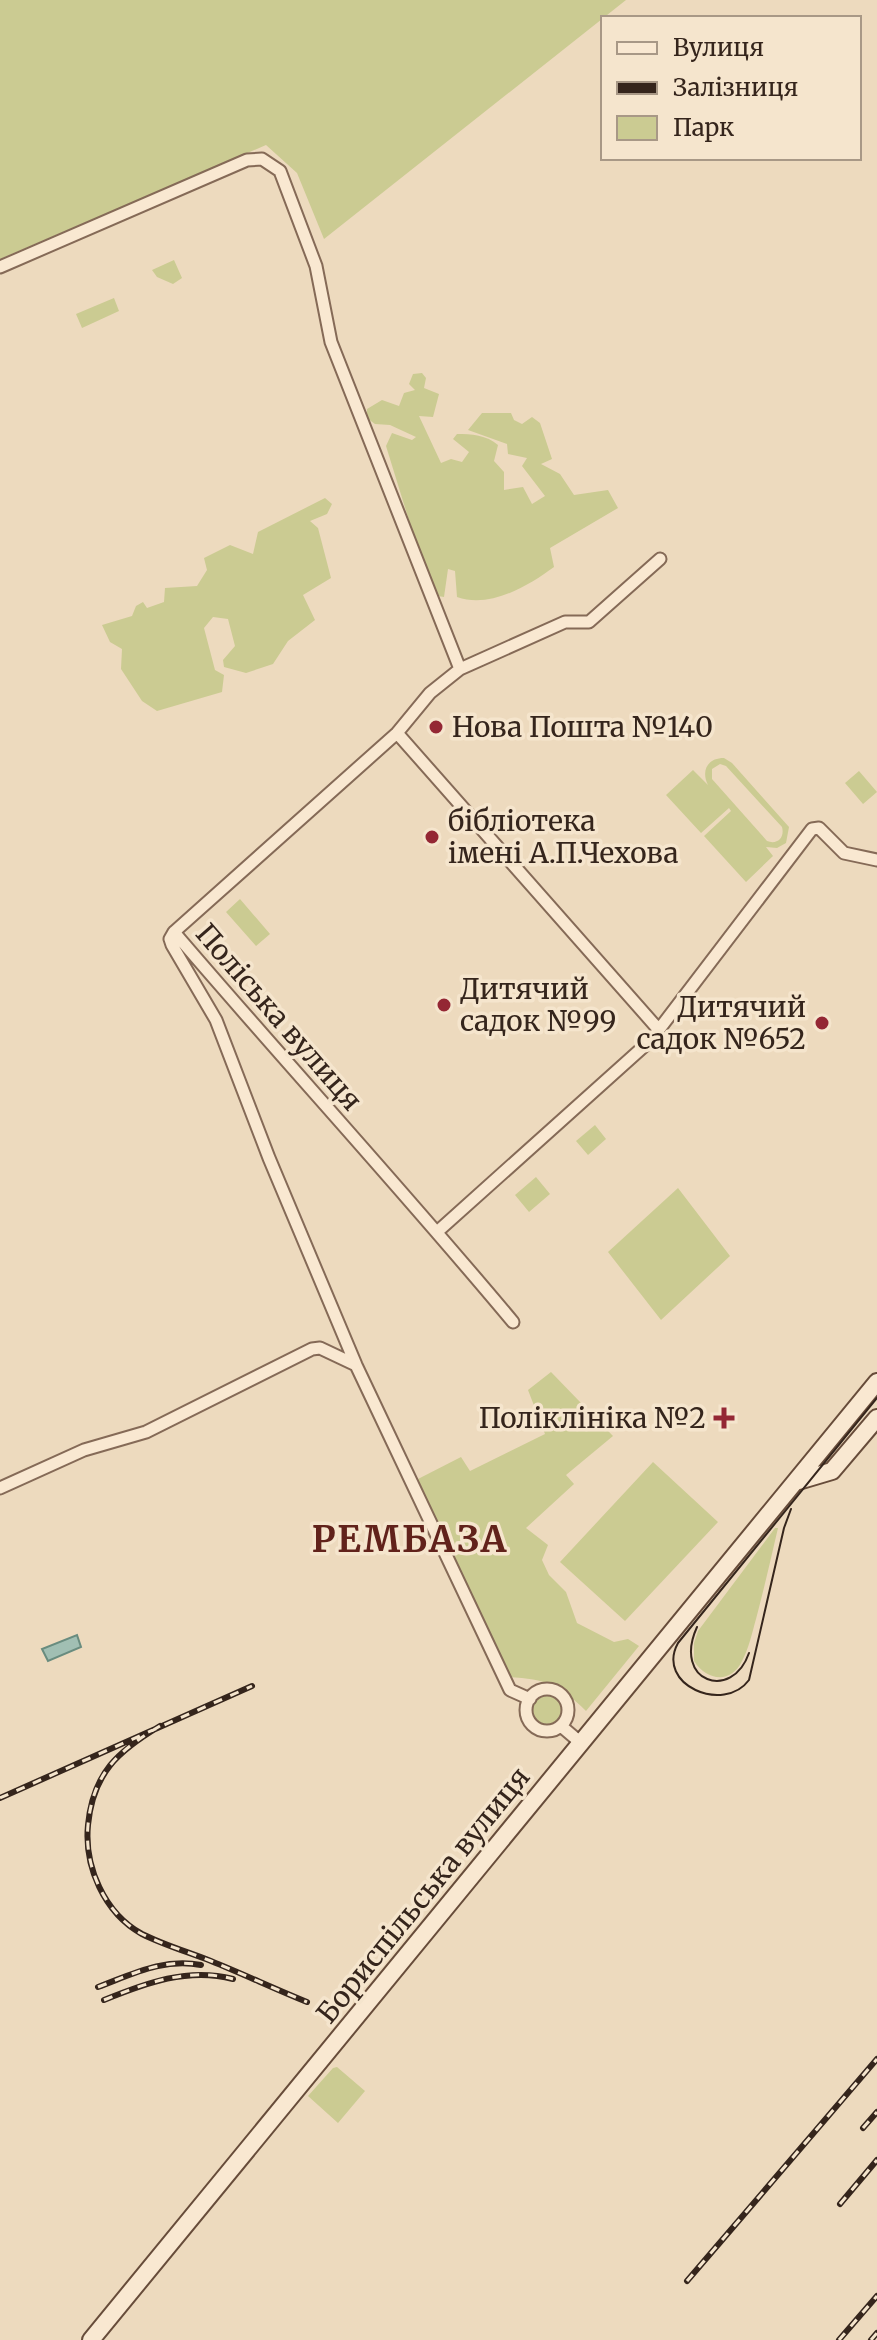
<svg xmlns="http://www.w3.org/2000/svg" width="877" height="2340" font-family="Merriweather,serif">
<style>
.green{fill:#cbcb92;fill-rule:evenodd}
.water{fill:#a1bfb3;stroke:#698c7f;stroke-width:2}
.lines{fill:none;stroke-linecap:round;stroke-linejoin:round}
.street-casing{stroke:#856a57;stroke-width:15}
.secondary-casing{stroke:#674c3a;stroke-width:20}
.street{stroke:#f9e8d1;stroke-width:11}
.secondary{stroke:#f9e8d1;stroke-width:16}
.tram{stroke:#35251c;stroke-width:2}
.rail-casing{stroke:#35251c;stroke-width:6}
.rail{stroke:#f5e5cd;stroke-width:3;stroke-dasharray:9;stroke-linecap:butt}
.poi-dot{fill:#942734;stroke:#f5e5cd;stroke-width:3}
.labels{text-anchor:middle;stroke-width:7;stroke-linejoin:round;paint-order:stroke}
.poi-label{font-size:28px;fill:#35251c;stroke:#f5e5cd;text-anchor:start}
.street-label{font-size:28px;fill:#35251c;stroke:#f5e5cd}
.district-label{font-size:36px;font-weight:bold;letter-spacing:2px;fill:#61221b;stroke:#f5e5cd}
</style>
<rect width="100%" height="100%" fill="#eddabe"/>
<path class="green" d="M0,0H626L324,239L297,173L266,145L0,259Z
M174,260L182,278L173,284L157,277L152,270Z
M114,298L119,311L82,328L76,314Z
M422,373L426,378L424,388L439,394L433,417L419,416L441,463L451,459L462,462L469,452L453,439L457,434C471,434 487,435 498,445L494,461L504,472V490L523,487L532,504L545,496L522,466L527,458L508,454L507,444L468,430L482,413H511L514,420L522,424L532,417L540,423L552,459L541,464L560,474L574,495L608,490L618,508L550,548L554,567C528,586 490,609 457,597L455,571L448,569L444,597L432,595L386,446L392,433L412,440L416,437L390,425L375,424L367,418V409L382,400L399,406L404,393L415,390L409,384L413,374Z
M325,498L332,504L327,514L310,521L318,528L331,578L303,595L315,620L288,641L273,664L246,673L224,667L223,660L235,646L228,619L213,617L204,628L215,670L224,675L222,692L157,711L142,701L121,669L122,649L110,642L102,625L132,616L136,606L143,602L147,608L164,602L165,588L197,586L207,570L204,558L230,545L253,554L258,532Z
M724,758L732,763L789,827L786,843L777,848L766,847L773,856L746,882L704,836L731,811L729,808L701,833L666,795L693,770L708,785C701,771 707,758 724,758ZM720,764L726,766L782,827C785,838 777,845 767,841L712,779V769Z
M859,771L877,792L863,804L845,783Z
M240,899L270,934L256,946L226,912Z
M595,1125L606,1139L588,1155L576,1141Z
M536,1177L550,1194L529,1212L515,1195Z
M678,1188L730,1256L661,1320L608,1252Z
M551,1372L613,1436L566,1475L574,1484L526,1528L548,1545L542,1560L549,1575L566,1592L577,1623L614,1642L628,1639L639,1646L586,1711C560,1685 546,1679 509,1677L418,1479L461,1457L470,1471L545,1434L528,1390Z
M653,1462L718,1522L625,1621L560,1562Z
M775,1528H778C771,1558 764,1589 756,1619C752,1633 749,1648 742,1661C731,1684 707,1681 694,1661V1643L698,1631Z
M533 1710a14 14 0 1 1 28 0a14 14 0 1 1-28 0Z
M337,2067L365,2091L338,2123L308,2096L333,2068Z"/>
<path class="water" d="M77,1635L81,1647L48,1661L42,1649Z"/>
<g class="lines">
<defs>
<path id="street" d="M0,267L247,160L262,159L280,171L316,266L331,342L460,669
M397,733L659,1030
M174,932L170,939L172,945L216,1020L269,1158L356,1365L510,1690L530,1699
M174,932L397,733L430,693L460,669L565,622H589L660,559
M174,932C286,1063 403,1190 513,1322
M437,1232L651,1040L812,829L819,828L844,853L877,860
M0,1488L84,1450L146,1432L312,1349L320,1348L356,1365
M526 1710a21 21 0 1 1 42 0a21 21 0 1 1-42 0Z
M561,1726L581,1743"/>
<path id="secondary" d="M795,1482L832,1471L877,1418
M91,2340L877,1382"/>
</defs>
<use href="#street" class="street-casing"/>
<use href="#secondary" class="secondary-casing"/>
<use href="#street" class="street"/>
<use href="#secondary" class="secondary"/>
<path class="tram" d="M791,1509L784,1528L749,1680C724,1714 655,1685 678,1643L877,1398
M697,1627C672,1682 732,1702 749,1653"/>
<defs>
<path id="rail" d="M160,1726C118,1751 93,1773 88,1825C84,1866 104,1913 142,1934C164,1945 188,1952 211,1961C243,1974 275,1989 307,2002
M0,1798L252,1686
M98,1987C133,1974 163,1958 201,1965
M104,2000C146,1983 188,1967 233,1979
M863,2128L877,2112
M840,2204L877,2160
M687,2281L877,2059
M839,2340L877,2296
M871,2340L877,2333"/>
</defs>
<use href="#rail" class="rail-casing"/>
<use href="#rail" class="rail"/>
</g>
<g class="poi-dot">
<circle cx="436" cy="727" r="8"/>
<circle cx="432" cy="837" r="8"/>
<circle cx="444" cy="1005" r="8"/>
<circle cx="822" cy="1023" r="8"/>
<path d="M720 1406h8v8h8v8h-8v8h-8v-8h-8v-8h8z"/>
</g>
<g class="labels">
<g class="poi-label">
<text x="452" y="737">Нова Пошта №140</text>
<text x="448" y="831">бібліотека<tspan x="448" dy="32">імені А.П.Чехова</tspan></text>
<text x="460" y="999">Дитячий<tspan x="460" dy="32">садок №99</tspan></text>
<text x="806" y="1017" text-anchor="end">Дитячий<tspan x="806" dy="32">садок №652</tspan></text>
<text x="706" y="1428" text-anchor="end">Поліклініка №2</text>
</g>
<g class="street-label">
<text transform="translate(279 1017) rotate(49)" y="10">Поліська вулиця</text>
<text transform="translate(423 1895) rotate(-51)" y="10">Бориспільська вулиця</text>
</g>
<g class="district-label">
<text x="410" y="1552">РЕМБАЗА</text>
</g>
</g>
<rect x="601" y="16" width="260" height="144" fill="#f5e5cd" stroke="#a89886" stroke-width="2"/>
<rect x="617" y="42" width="40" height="12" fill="#f9e8d1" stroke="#a89886" stroke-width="2"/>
<text x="673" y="56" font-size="24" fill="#35251c">Вулиця</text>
<rect x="617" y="82" width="40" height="12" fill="#35251c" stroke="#a89886" stroke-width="2"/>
<text x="673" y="96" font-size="24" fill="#35251c">Залізниця</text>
<rect x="617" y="116" width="40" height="24" fill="#cbcb92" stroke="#a89886" stroke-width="2"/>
<text x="673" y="136" font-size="24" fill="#35251c">Парк</text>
</svg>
